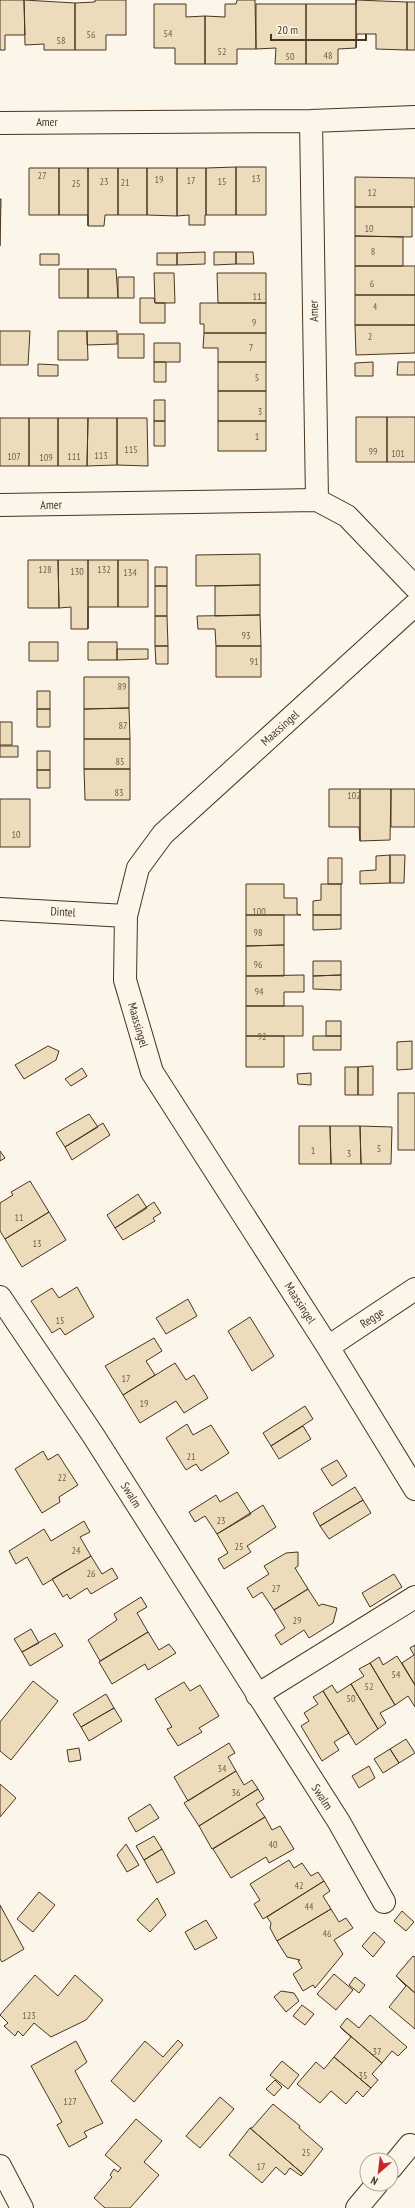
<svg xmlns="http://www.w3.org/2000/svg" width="415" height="2208" font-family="'PT Sans Narrow',sans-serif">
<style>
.building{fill:#ecdcbc;stroke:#4a3520}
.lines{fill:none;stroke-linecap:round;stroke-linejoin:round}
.minor-casing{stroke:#4a3520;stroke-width:24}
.minor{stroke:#fbf6e9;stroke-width:22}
.labels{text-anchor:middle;stroke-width:3;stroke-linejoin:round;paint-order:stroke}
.number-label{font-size:10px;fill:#725f47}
.street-label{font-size:12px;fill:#4a3520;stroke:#fbf6e9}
</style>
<rect width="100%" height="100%" fill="#fbf6e9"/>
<path class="building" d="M0,0H24L25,35H5V50H0Z
M24,0L75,3V50H44V44L25,45Z
M95,0H126V35H106V50H75V3L95,2Z
M237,0H255L256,49H237V64H205V16L225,17V4H236Z
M356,0L407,2V50L376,49V34H357L356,48Z
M356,0V48L338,49V64H306V4H356Z
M407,2H415V50H407Z
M154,4H186V17L205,16V64H175V48H154Z
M256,4H306V64H275L276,48L256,49Z
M236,167H266V215H236Z
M236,167V215H206V168Z
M29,168H59V215H29Z
M59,168H88V226V215H59Z
M88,168H118V215H105L104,226H88Z
M118,168H147V215H118Z
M147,168H177V216L147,215Z
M177,168H206V215H205V225H189V215L177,216Z
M355,177L415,178V207H355Z
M0,199H1L0,246Z
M355,207H412V237L355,236Z
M355,236L403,237V266H355Z
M205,252V264L177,265V253Z
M214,252H236V264L214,265Z
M236,252H253L254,264H236Z
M157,253H177V265H157Z
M40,254H59V265H40Z
M355,266H415V295H355Z
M59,269H88V298H59Z
M88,269H116L118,298H88Z
M154,273H174L175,303H155Z
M217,273H266V303H218Z
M118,277H134V298H118Z
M355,295H415V325H355Z
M140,298H154L155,303H165V323H140Z
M200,303H266V333H204V324H200Z
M355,325H415V353L356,355Z
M0,331H30L28,365H0Z
M58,331H87L88,360H58Z
M87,331H117V344L87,345Z
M204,333H266V362H218V348H203Z
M118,334H144V358H118Z
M154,343H180V362H154Z
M154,362H166V382H154Z
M218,362H266V391H218Z
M373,362V376H355V363Z
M398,362H415V375H397Z
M38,364L58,365V376H38Z
M218,391H266V421H218Z
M154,400H165V421H154Z
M356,417H387V462H356Z
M387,417H415V462H387Z
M0,418H29V466H0Z
M29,418H58V466H29Z
M58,418H88L87,466H58Z
M88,418H117V465L87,466Z
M117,418H147L148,466L117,465Z
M154,421H165V446H154Z
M218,421H266V451H218Z
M260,554V585L196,586V555Z
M28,560H58L59,608H28Z
M58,560H88V629H71V607L59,608Z
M88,560H118V607H88V629Z
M118,560H148V607H118Z
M155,567H167V586H155Z
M260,585V615L215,616V586Z
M155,586H167V616H155Z
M260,615L261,646H216L215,629H198L197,616Z
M155,616H167L168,646H155Z
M29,642H58V661H29Z
M88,642H117V660H88Z
M155,646H168V664H156Z
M216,646H261V677H216Z
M117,649H148V659L117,660Z
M84,677H129V708L84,709Z
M37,691H50V709H37Z
M129,708L130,739H84V709Z
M37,709H50V727H37Z
M0,722H12V745H0Z
M84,739H130V769H84Z
M0,746H18V757H0Z
M37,751H50V770H37Z
M84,769H130V800H85Z
M37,770H50V788H37Z
M329,789H360V841L359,827H329Z
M360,789H391L390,840L360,841Z
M391,789H415V827H391Z
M0,799H30V847H0Z
M390,855H405L404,883H390Z
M390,855V883L360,884V871L376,870V856Z
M328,858H342V884H328Z
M246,884H284V898H297V914L301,915H246Z
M321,884H341V915H313V901L321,900Z
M246,915H284V945L246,946Z
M313,915H341V929L313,930Z
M284,945V976H246V946Z
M313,961H341V975L313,976Z
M304,975V992H284V1006H246V976Z
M341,975V990L313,989V976Z
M246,1006H303V1036H246Z
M326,1021H341V1036H326Z
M246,1036H284V1067H246Z
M313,1036H341V1050H313Z
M412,1041V1069L397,1070V1042Z
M48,1046L59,1051L56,1060L24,1079L15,1065Z
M373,1066V1095H358V1067Z
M345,1067H358V1095H345Z
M82,1068L87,1076L71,1086L65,1079Z
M311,1073V1085L298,1084L297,1074Z
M398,1093H415V1150H398Z
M89,1114L98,1127L65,1147L56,1133Z
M103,1123L110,1135L72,1160L65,1147Z
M299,1126H330L331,1164H299Z
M330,1126H360L361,1164H331Z
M360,1126L392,1127L391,1164H361Z
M0,1151L5,1158L0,1161Z
M30,1181L49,1212L5,1239L0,1231V1203L13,1195L11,1192Z
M138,1194L147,1208L115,1228L107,1215Z
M154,1202L161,1213L153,1218L155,1221L123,1240L115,1228Z
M49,1212L66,1240L22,1267L5,1239Z
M77,1287L94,1317L65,1335L60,1328L52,1333L31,1301L52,1288L59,1298Z
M188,1299L197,1316L166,1334L156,1318Z
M250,1317L274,1356L252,1371L228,1331Z
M154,1338L162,1351L146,1361L155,1375L123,1395L105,1366Z
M175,1363L186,1380L194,1375L208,1398L184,1413L176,1401L140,1423L123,1395Z
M305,1406L313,1419L271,1446L263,1433Z
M187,1424L193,1435L211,1425L229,1453L201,1471L196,1464L186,1470L166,1438Z
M303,1426L311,1439L279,1459L271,1446Z
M43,1451L48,1460L58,1454L78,1485L59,1497L60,1502L42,1513L15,1469Z
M337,1460L347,1476L332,1486L321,1469Z
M355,1487L363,1500L320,1526L313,1513Z
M237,1492L251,1514L217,1534L205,1516L195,1522L189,1512L216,1495L220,1502Z
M363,1500L371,1513L329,1539L320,1526Z
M263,1505L276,1527L247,1546L251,1552L224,1569L218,1559L228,1553L217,1534Z
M84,1521L90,1532L80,1537L91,1556L43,1585L27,1557L16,1564L9,1551L44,1529L51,1541Z
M298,1552V1566L295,1568L308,1589L274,1610L262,1592L253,1598L247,1588L269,1574L264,1566L286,1553Z
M91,1556L102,1574L112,1568L118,1578L91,1594L87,1588L70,1599L67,1594L63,1597L52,1579Z
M394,1574L402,1587L370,1607L362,1593Z
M308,1589L319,1606L322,1604L337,1608L333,1623L309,1638L304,1630L281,1645L275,1635L285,1628L274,1610Z
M141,1597L147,1607L137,1613L148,1632L100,1661L88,1640L117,1620L114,1614Z
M31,1629L39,1643L22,1652L14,1639Z
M148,1632L159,1650L169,1644L176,1653L148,1670L145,1664L112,1684L99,1662Z
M55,1633L63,1646L30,1666L22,1652Z
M415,1645V1685L402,1663L414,1655L410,1648Z
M397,1656L415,1685V1707L408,1696L395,1705L370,1663L379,1657L383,1665Z
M370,1663L395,1705L380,1713L386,1723L378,1729L351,1684L364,1676L359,1669Z
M33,1681L58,1701L11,1760L0,1751V1722Z
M184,1682L190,1691L200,1685L219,1716L199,1728L202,1732L178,1746L167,1729L172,1727L155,1699Z
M351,1684L378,1729L356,1745L323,1691L332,1685L337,1693Z
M323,1691L349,1733L334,1742L339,1750L322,1761L301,1726L309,1721L304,1713L318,1704L313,1697Z
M106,1694L114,1708L81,1727L73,1714Z
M114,1708L122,1721L89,1741L81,1727Z
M406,1739L415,1753L399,1763L390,1749Z
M229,1743L235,1753L228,1757L236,1771L188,1801L174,1777Z
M79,1748L81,1760L69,1762L67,1750Z
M390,1749L399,1763L383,1773L374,1759Z
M369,1766L375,1778L359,1788L352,1776Z
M236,1771L244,1785L252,1780L258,1789L199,1826L184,1803Z
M0,1784L16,1798L0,1817Z
M258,1789L264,1799L256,1804L265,1817L212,1849L199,1826Z
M150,1804L159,1818L136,1832L128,1818Z
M265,1817L272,1830L280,1826L294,1849L269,1863L266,1857L231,1878L213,1849Z
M154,1836L162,1849L144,1860L136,1846Z
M126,1844L139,1865L127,1872L117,1855Z
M162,1849L175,1873L157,1883L144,1860Z
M289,1860L294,1868L302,1863L311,1876L318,1872L324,1881L263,1919L254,1904L260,1900L250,1884Z
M324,1881L330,1891L323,1896L331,1909L277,1941L270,1928L271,1923L267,1917Z
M39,1892L55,1905L33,1932L17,1919Z
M157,1898L166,1915L150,1932L137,1920Z
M0,1905L24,1949L2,1962L0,1959Z
M331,1909L339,1922L346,1918L353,1928L334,1940L343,1954L315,1988L313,1985L303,1991L293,1974L302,1968L298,1961L300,1960L287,1957L277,1941Z
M402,1911L414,1922L406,1931L394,1921Z
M206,1920L217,1938L195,1950L185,1932Z
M374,1932L385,1942L373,1957L362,1946Z
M413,1956L415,1957V1993L396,1976Z
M334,1974L353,1990L336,2010L317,1994Z
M35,1975L58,1996L75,1975L103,2000L86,2020L51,2037L34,2023L23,2036L18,2031L15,2036L4,2026L8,2023L0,2015Z
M396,1976L415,1993V2029L389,2007L406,1986Z
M355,1977L365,1985L359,1993L349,1985Z
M281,1991L294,1993L299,2001L286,2012L274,1997Z
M302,2005L314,2014L305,2025L293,2016Z
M370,2015L407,2047L398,2056L392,2051L382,2063L340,2027L347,2018L359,2028Z
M340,2027L382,2063L372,2074L378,2080L371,2088L334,2057L351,2037Z
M178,2040L183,2045L134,2102L111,2081L145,2041L163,2057Z
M76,2041L87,2062L75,2071L103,2123L84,2132L87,2137L69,2147L57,2125L62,2122L31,2066Z
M334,2057L371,2088L363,2097L357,2091L346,2104L331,2091L320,2103L297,2084L316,2062L324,2069Z
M282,2061L299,2075L288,2089L270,2075Z
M275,2080L282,2087L274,2096L266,2089Z
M220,2097L234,2109L200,2148L186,2136Z
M273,2104L300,2126L299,2128L323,2149L303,2174L250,2128H252Z
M136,2119L162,2141L144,2162L159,2175L130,2208H105L94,2198L112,2177L110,2175L114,2169L118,2172L121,2168L105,2155Z
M250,2128L303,2174L301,2176L290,2168L285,2175L276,2167L262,2183L229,2155Z"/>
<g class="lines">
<defs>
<path id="minor" d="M311,121L317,500
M0,123L311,121L415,117
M0,505L317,500L347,516L415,587
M415,605L163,834L138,868L126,916L125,980L152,1072L328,1347L415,1489
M0,909L126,916
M0,1297L93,1435L339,1822L384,1902
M328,1347L415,1289
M257,1695L415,1597
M0,2166L22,2208
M391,2168L410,2145
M357,2208L377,2184"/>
</defs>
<use href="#minor" class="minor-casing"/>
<use href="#minor" class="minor"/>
</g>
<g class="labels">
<g class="number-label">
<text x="168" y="37">54</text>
<text x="91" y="38">56</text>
<text x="61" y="44">58</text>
<text x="222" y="55">52</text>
<text x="328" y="59">48</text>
<text x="290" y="60">50</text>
<text x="42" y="179">27</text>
<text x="256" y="182">13</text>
<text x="159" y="183">19</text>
<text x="191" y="184">17</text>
<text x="104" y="185">23</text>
<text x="222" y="185">15</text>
<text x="125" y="186">21</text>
<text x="76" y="187">25</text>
<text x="372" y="196">12</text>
<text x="369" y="232">10</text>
<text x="373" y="255">8</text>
<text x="372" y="287">6</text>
<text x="257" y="300">11</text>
<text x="375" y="310">4</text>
<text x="254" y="326">9</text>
<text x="370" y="340">2</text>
<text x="251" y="351">7</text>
<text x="257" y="381">5</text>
<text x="260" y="415">3</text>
<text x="257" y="440">1</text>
<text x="131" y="453">115</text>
<text x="373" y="455">99</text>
<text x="398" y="457">101</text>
<text x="101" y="459">113</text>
<text x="14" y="460">107</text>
<text x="74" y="460">111</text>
<text x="46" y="461">109</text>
<text x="45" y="573">128</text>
<text x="104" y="573">132</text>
<text x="77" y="575">130</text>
<text x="130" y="576">134</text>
<text x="246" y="639">93</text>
<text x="254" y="665">91</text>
<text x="122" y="690">89</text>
<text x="123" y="729">87</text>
<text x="120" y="765">85</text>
<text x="119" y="796">83</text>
<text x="354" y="799">102</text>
<text x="16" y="838">10</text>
<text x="259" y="915">100</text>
<text x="258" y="936">98</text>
<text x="258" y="968">96</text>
<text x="259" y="995">94</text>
<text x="262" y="1040">92</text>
<text x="379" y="1152">5</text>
<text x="313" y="1154">1</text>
<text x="349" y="1157">3</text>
<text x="19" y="1221">11</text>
<text x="37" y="1247">13</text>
<text x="60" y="1324">15</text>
<text x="126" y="1382">17</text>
<text x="144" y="1407">19</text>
<text x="191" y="1460">21</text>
<text x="62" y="1481">22</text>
<text x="221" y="1524">23</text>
<text x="239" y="1550">25</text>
<text x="76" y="1554">24</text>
<text x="91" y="1577">26</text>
<text x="276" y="1592">27</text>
<text x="297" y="1624">29</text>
<text x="396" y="1678">54</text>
<text x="369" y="1690">52</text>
<text x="351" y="1702">50</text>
<text x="222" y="1772">34</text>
<text x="236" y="1796">36</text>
<text x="273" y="1848">40</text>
<text x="299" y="1889">42</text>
<text x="309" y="1910">44</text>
<text x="327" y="1937">46</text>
<text x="29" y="2019">123</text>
<text x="377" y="2055">37</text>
<text x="363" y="2079">35</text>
<text x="70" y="2105">127</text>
<text x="306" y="2156">25</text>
<text x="261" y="2170">17</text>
</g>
<g class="street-label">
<text x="47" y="126">Amer</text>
<text transform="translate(314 311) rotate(-91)" y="4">Amer</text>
<text transform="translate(51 505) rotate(-1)" y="4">Amer</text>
<text transform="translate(280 728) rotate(-42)" y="4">Maassingel</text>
<text transform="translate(63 912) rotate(3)" y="4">Dintel</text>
<text transform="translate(138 1025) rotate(74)" y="4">Maassingel</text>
<text transform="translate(300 1303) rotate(57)" y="4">Maassingel</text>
<text transform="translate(372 1318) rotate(-34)" y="4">Regge</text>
<text transform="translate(131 1495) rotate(58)" y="4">Swalm</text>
<text transform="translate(322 1797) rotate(57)" y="4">Swalm</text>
</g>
</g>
<g transform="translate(379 2172) rotate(208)"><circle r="19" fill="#fbf6e9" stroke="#b4a999"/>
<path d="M0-3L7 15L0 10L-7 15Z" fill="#c62828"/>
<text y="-6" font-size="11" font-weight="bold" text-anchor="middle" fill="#4a3520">N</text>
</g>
<path d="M271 34v6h95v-6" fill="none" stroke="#4a3520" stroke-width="2"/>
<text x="277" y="34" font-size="12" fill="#4a3520" stroke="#fbf6e9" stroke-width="3" paint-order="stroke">20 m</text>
</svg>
